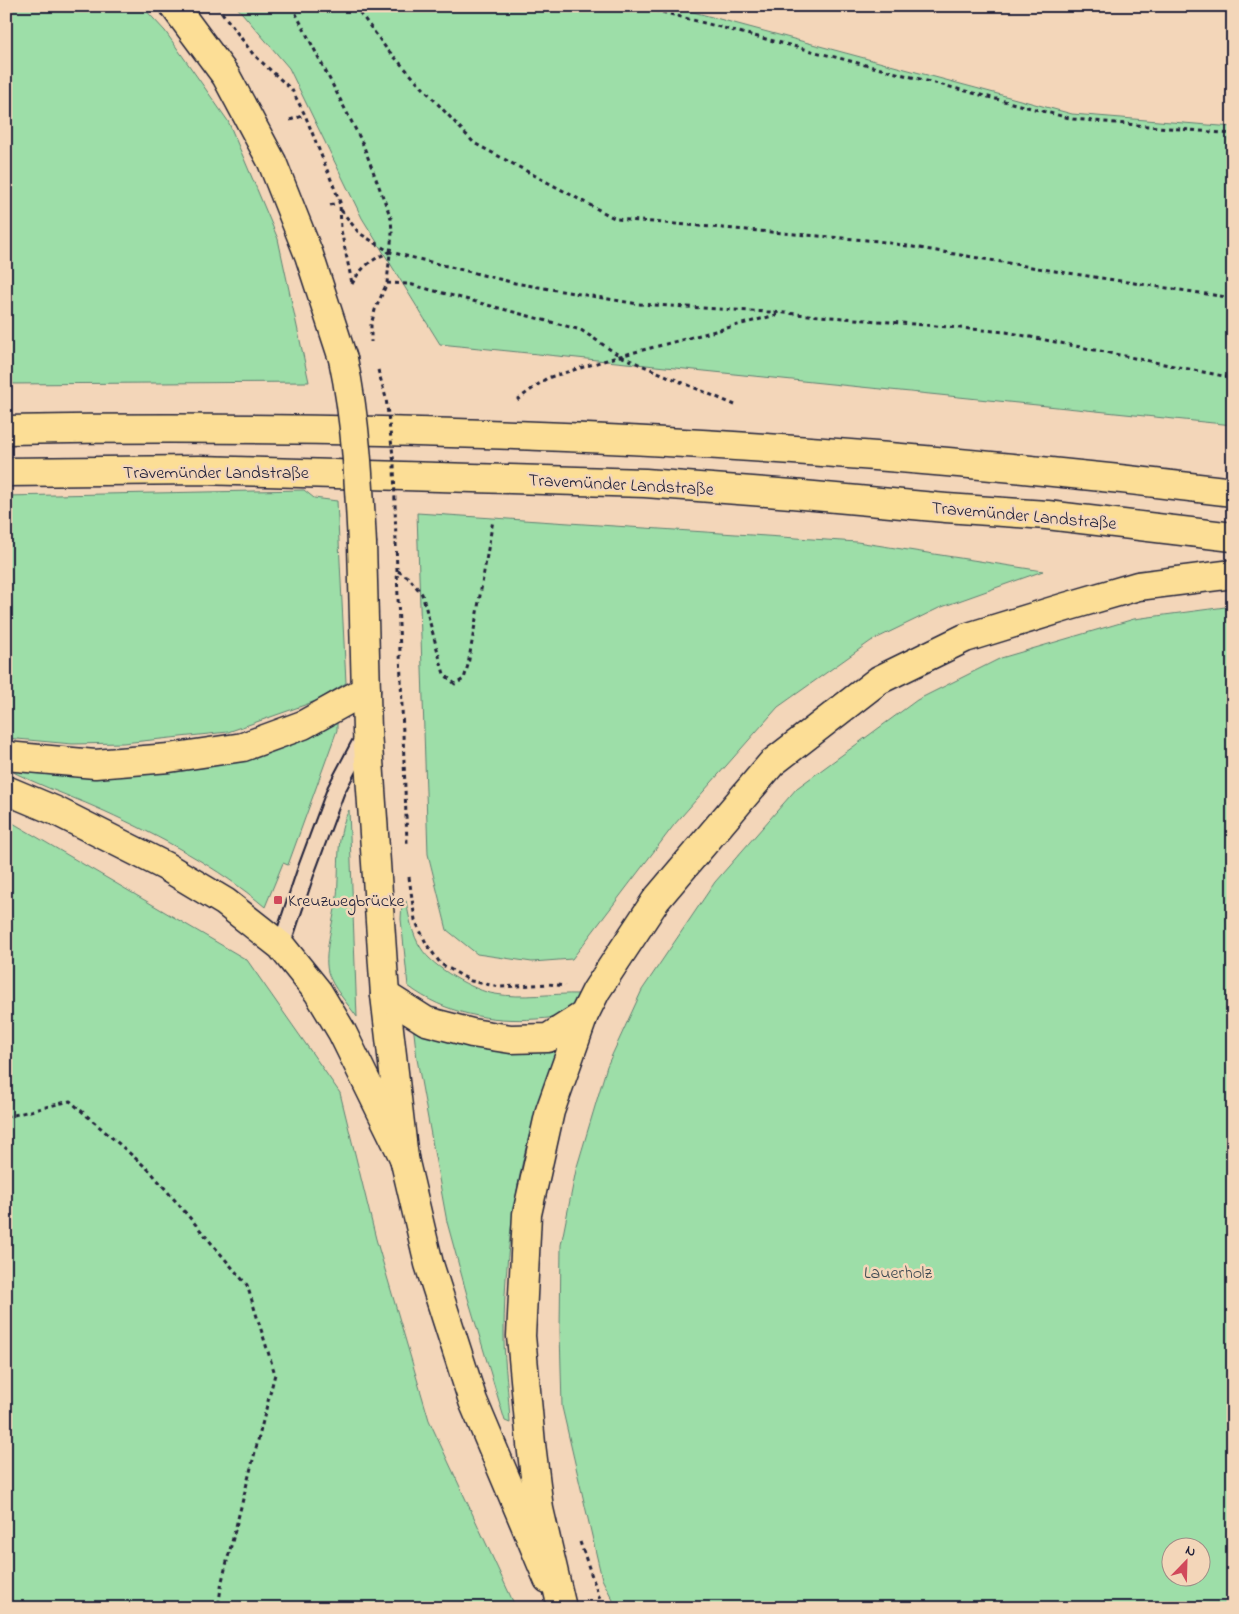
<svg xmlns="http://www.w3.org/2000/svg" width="1239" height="1614" font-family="'Indie Flower',sans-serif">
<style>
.green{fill:#9ddea8;stroke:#608072;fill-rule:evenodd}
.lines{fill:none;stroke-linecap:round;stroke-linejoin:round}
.lane-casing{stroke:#22223b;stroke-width:20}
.primary-casing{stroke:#22223b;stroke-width:31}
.highway-casing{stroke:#22223b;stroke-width:31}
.path{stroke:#22223b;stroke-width:3;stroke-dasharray:4 4;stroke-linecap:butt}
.lane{stroke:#f3d6b9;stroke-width:16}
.primary{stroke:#fcde96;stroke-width:28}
.highway{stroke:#fcde96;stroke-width:28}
.primary-bridge-casing{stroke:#22223b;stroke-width:31;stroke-linecap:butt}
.path-bridge{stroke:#22223b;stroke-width:3;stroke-dasharray:4 4;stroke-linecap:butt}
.primary-bridge{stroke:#fcde96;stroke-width:28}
.poi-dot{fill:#d1495b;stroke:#f3d6b9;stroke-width:2}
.labels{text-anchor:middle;stroke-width:5;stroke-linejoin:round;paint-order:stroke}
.street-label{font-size:18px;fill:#22223b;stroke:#f3d6b9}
.poi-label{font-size:18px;fill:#22223b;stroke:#f3d6b9;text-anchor:start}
.park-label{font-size:18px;fill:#3b4851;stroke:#f3d6b9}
</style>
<rect width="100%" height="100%" fill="#f3d6b9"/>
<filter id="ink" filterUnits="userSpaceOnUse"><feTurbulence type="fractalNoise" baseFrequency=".02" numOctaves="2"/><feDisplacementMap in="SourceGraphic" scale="10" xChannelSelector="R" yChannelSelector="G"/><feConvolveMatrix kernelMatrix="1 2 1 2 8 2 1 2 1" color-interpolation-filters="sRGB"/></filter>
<g filter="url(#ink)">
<path class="green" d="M6,6H142L165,31L228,121L278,239L309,382L6,384Z
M236,6H671L1072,114L1233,127V425L440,344L362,218L289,68Z
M304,490L314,498L337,501L346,683L316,701L228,732L123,743L72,744L6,738V496Z
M417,513L857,542L1043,571L939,608L871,641L778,707L674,825L572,959L532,962L477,954L447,930L428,854Z
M1233,606V1608H617L602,1579L562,1407L560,1331L561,1245L576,1170L607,1066L642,990L715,882L797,788L917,700L1001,658L1134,619ZM1172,1546H1202V1576H1172Z
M337,722V730L288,865L283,863L265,907C218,867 161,837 104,811C80,800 54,791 30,780C22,776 13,773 6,767L140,774L210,767L264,753L303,740Z
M349,810L357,1017C348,1004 332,987 328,972C323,952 335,917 337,896C340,867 335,836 349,810Z
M6,819L247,960L340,1093L376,1239L429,1420L516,1608H6Z
M402,901H406C409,916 412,935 421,948C432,967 474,991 495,994C523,999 552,993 580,994C577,998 575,1004 572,1008C563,1018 549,1018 536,1019C491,1022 445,1014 408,986L401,919Z
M413,1024L557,1049C542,1092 527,1135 519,1180C509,1231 504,1284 504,1335C504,1365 509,1394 510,1423L505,1421L467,1295L447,1222L417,1059Z"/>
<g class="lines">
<defs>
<path id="lane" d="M281,946L307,868L336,790L365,735"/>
<path id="primary" d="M174,6L226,76L272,162L309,255L343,359
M362,544L367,731L385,995L404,1158L429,1264L473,1401L548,1579"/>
<path id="highway" d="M6,430C416,423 826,442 1233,492
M6,472L200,470L645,483L792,494L946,508L1047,515L1233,537
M6,756L95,764L169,758L243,747L303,725L366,690
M6,790L56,811L165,866L225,902L281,946L318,992L342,1032L404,1158
M385,995L426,1021L472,1033L511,1039L548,1038L584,1015
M562,1608L539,1509L531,1444L521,1336L527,1214L550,1111L584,1015L596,991L656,900L772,763L879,680L965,638L1066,607L1138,586L1233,574"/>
</defs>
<use href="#lane" class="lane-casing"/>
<use href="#primary" class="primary-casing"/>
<use href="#highway" class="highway-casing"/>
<path class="path" d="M217,6L253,54L292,90L305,115L340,202L341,230L352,283
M292,6L362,142L391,218L392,233L387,283L375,310L371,325V342
M355,6L386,48L474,143L616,219L878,241L1055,271L1233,298
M639,6L1073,119L1233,134
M290,120L305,115
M330,205L340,202
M341,210L359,233L390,252L515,283L638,304L785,313L1006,332L1233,378
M387,283L409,284L581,330L620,356L735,405
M352,284C361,267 372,259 390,252
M517,400L547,378L620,356L780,314
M396,543L407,843
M398,571L409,578L422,594L444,674L455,684L464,679L468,665L493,520
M409,877L415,920L427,945L441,964L471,981L500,987L548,984L565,986
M6,1117L70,1101L150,1171L247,1285L275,1374L222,1581L218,1608
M580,1542L603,1608"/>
<use href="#lane" class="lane"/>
<use href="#primary" class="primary"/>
<use href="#highway" class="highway"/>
<defs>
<path id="primary-bridge" d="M343,359C356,420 359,482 362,544"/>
</defs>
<use href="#primary-bridge" class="primary-bridge-casing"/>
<path class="path-bridge" d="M378,370L386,398L394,464L396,543"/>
<use href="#primary-bridge" class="primary-bridge"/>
</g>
</g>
<rect class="poi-dot" x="273" y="895" width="10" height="10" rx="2.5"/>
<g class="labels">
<g class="street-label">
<text x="216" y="478">Travemünder Landstraße</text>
<text transform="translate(621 484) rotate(3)" y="6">Travemünder Landstraße</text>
<text transform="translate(1024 515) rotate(5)" y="6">Travemünder Landstraße</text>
</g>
<g class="poi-label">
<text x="288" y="906">Kreuzwegbrücke</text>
</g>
<g class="park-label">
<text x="898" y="1278">Lauerholz</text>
</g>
</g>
<rect width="1239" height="1614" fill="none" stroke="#f3d6b9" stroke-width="25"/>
<rect x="12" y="12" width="1214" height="1589" fill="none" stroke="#22223b" stroke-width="2" filter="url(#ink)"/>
<g transform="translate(1186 1562) rotate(23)"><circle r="24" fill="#f3d6b9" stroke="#9f8e87"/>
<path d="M0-4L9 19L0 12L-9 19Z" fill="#d1495b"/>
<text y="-8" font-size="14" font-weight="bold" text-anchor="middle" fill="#22223b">N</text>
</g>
</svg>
